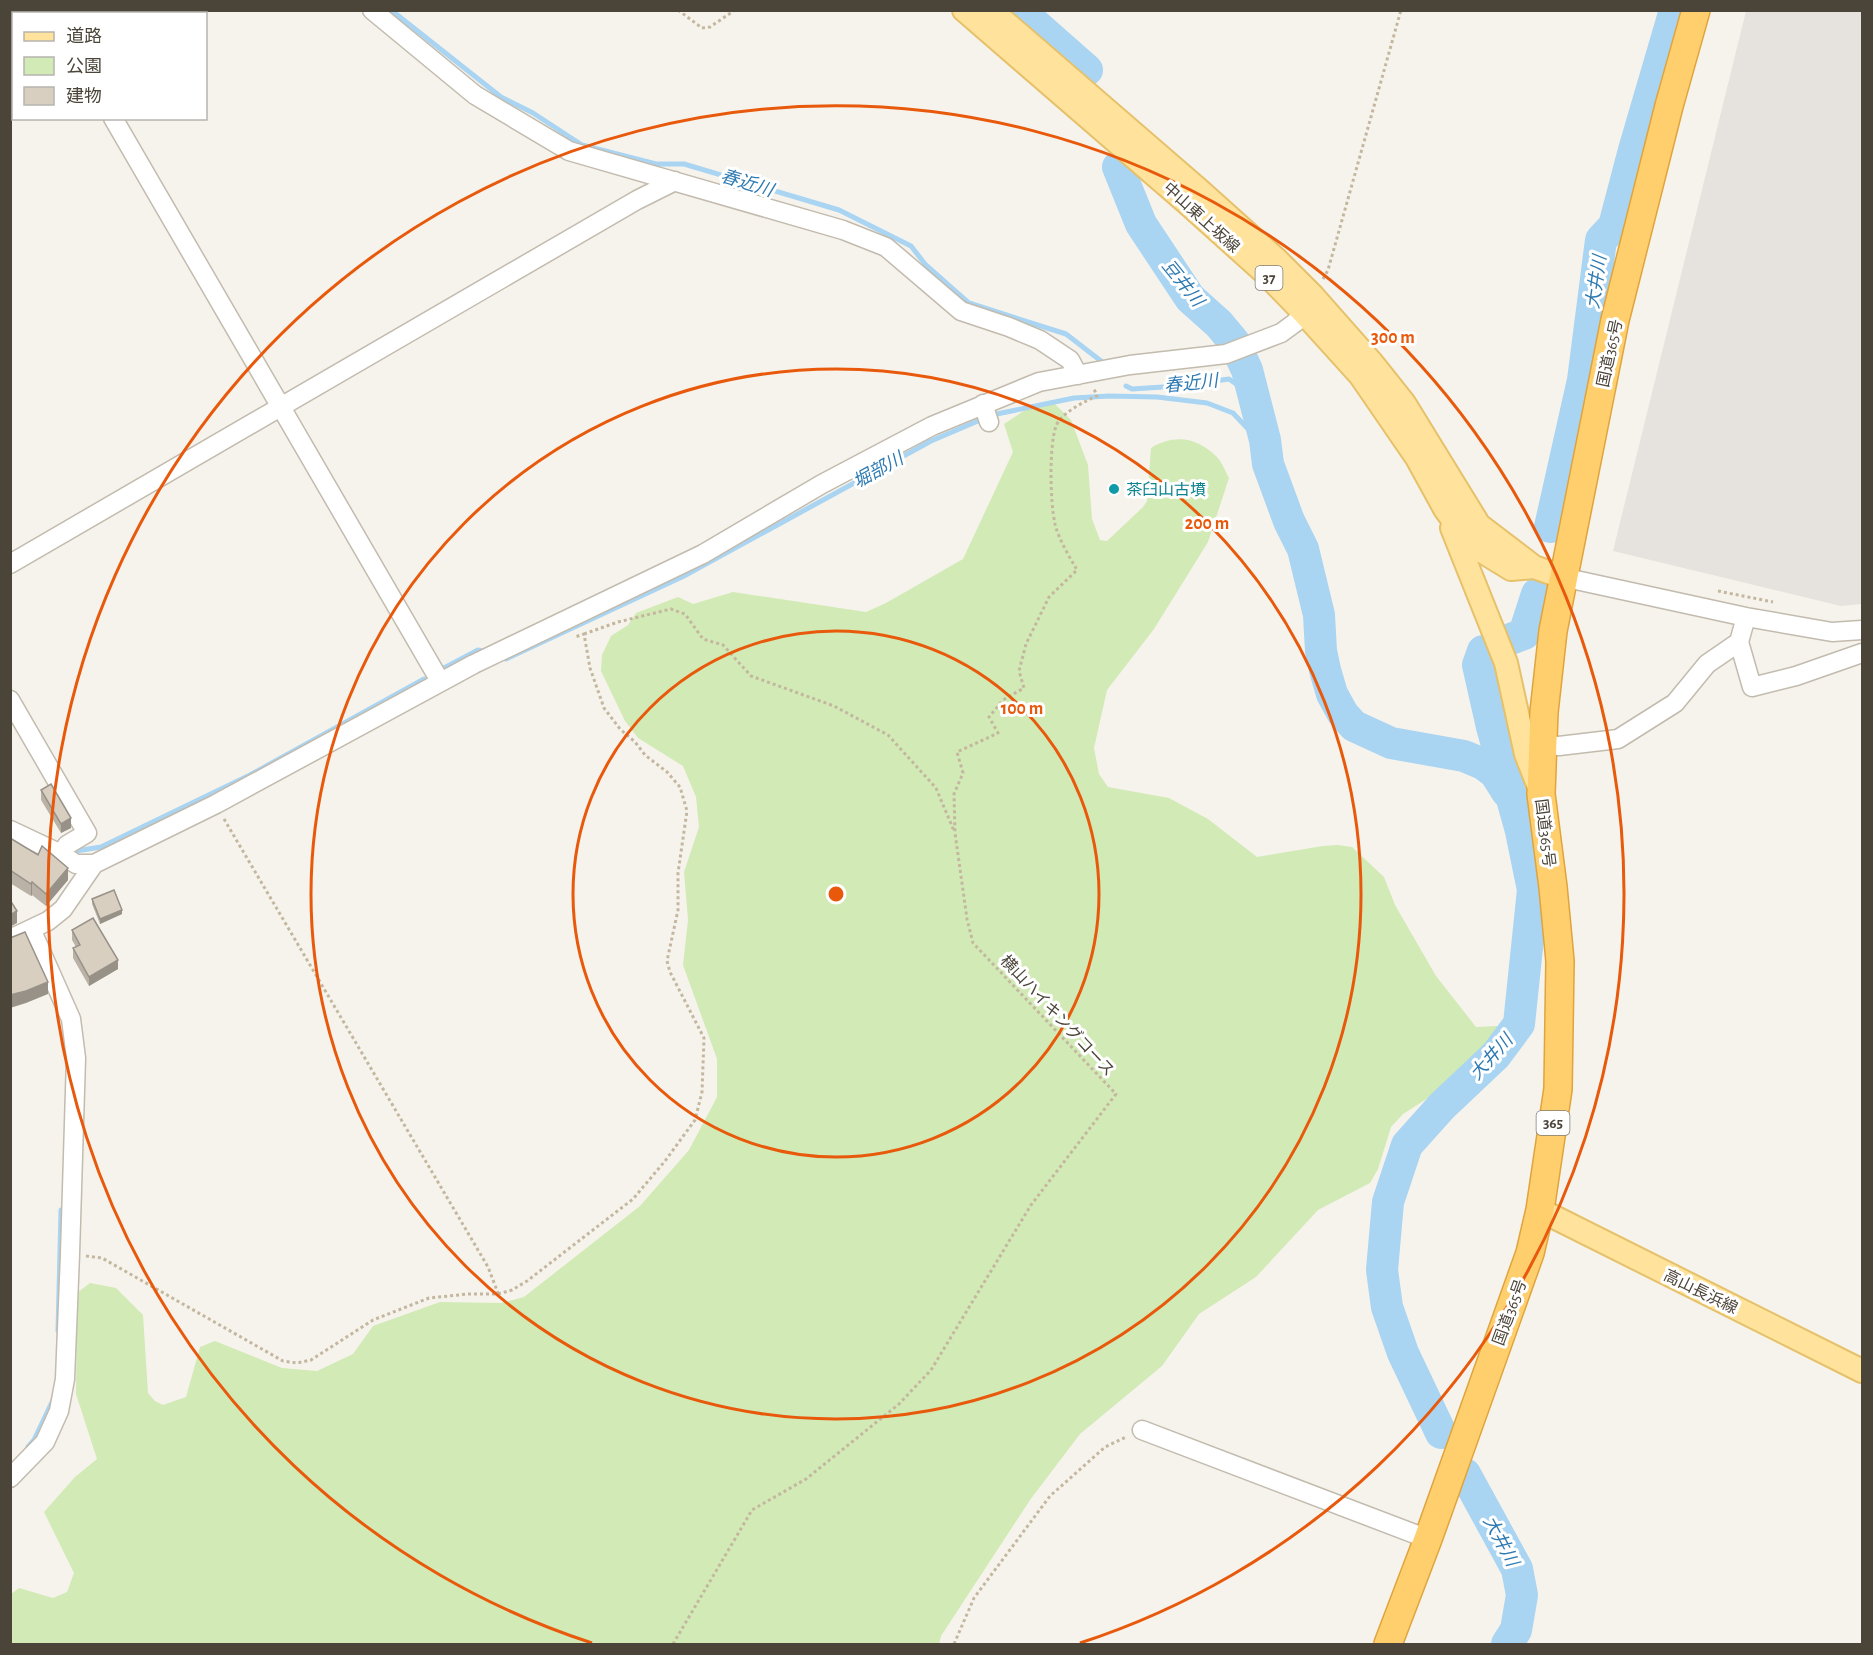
<svg xmlns="http://www.w3.org/2000/svg" width="1873" height="1655" font-family="'Alegreya Sans','Noto Sans JP',sans-serif">
<style>
.industrial{fill:#e6e2dd}
.green{fill:#d2eab5}
.lines{fill:none;stroke-linecap:round;stroke-linejoin:round}
.stream{stroke:#a9d4f2;stroke-width:5}
.river{stroke:#a9d4f2;stroke-width:32}
.minor-casing{stroke:#c2bbae;stroke-width:21}
.major-casing{stroke:#e6c16a;stroke-width:26}
.highway-casing{stroke:#e0a43c;stroke-width:30}
.path{stroke:#c4b79f;stroke-width:3;stroke-dasharray:3 3;stroke-linecap:butt}
.minor{stroke:#fff;stroke-width:18}
.major{stroke:#ffe39c;stroke-width:22}
.highway{stroke:#ffcf6e;stroke-width:27}
.wall{fill:#bab2a6}
.shaded-wall{fill:#979187}
.building{fill:#d8cfc1;stroke:#979187;stroke-width:1.5}
.ring{fill:none;stroke:#e8590c;stroke-width:3}
.culture-dot{fill:#0f9aa8;stroke:#fff;stroke-width:2}
.labels{text-anchor:middle;stroke-width:6;stroke-linejoin:round;paint-order:stroke}
.shield{fill:#fff;stroke:#817c74;stroke-width:1.5}
.shield-label{font-size:15px;font-weight:bold;fill:#4b4439}
.street-label{font-size:16px;fill:#4b4439;stroke:#fff}
.culture-label{font-size:16px;fill:#0d838f;stroke:#fff;text-anchor:start}
.water-label{font-size:18px;font-style:italic;fill:#2e7ab2;stroke:#fff}
.centre{fill:#e8590c;stroke:#fff;stroke-width:3}
.ring-label{font-size:18px;text-anchor:middle;font-weight:bold;fill:#e8590c;stroke:#fff;stroke-width:6;stroke-linejoin:round;paint-order:stroke}
</style>
<rect width="100%" height="100%" fill="#f6f3ec"/>
<path class="industrial" d="M1746,11H1862V604L1841,606L1613,551Z"/>
<path class="green" d="M1034,404H1055L1071,420L1088,465L1092,519L1100,540L1107,541L1143,507L1147,501L1151,448C1174,434 1197,437 1217,457C1222,462 1225,471 1229,478L1208,542L1154,629L1107,690L1094,748L1099,774L1108,787L1169,798L1208,819L1257,857L1323,846L1338,845L1352,847L1384,877L1395,905L1436,976L1476,1027L1497,1026L1509,1034L1512,1048L1506,1061L1491,1074L1428,1098L1403,1114L1391,1127L1378,1169L1370,1183L1318,1210L1256,1277L1199,1314L1162,1366L1080,1434L1030,1500L941,1636L939,1644H11V1594L19,1588L53,1598L67,1592L74,1573L44,1512L75,1477L97,1459L76,1394L77,1293L90,1283L116,1288L143,1315L148,1393L155,1401L163,1405L186,1397L200,1347L215,1341L282,1368L317,1371L353,1354L373,1326L440,1302L501,1303L524,1297L640,1206L689,1150L717,1097V1059L683,965L688,920L684,872L699,827L696,797L683,766L638,738L625,721L601,671L602,655L611,636L628,625L636,613L678,597L693,604L733,592L866,612L886,603L963,559L1013,452L1004,424Z"/>
<g class="lines">
<path class="stream" d="M391,10L501,97L533,113L582,145L656,164H684L839,210L911,246L925,264L969,303L1066,334L1101,361
M1126,386L1132,389L1178,386L1229,379L1252,395
M506,659L684,576L931,441L992,415L1074,398L1109,396L1157,397L1207,403L1233,413L1249,430L1256,441L1265,440
M444,668L478,650L485,652
M76,851L101,847L250,775L424,679
M58,1331L61,1210
M28,1447L34,1440L53,1400"/>
<path class="river" d="M1019,10L1087,70
M1118,167L1141,224L1190,298L1219,324L1234,342L1247,370L1265,440L1268,464L1289,521L1303,549L1319,615L1321,651L1325,670L1332,694L1343,714L1354,726L1391,743L1464,756L1483,764L1495,773L1507,792
M1550,527L1583,380L1601,240L1614,226L1634,150L1675,10
M1508,640L1524,634L1537,594
M1441,1433L1403,1353L1387,1307L1382,1270L1388,1202L1407,1145L1442,1106L1496,1055L1519,1024L1533,890L1521,831L1492,727L1478,665L1483,651
M1465,1474L1517,1569L1522,1595L1516,1630L1507,1644"/>
<defs>
<path id="minor" d="M51,10L53,14
M372,10L475,95L569,151L843,230L886,247L961,311L1009,327L1040,340L1070,360L1078,375
M113,118L440,681
M983,404L989,422
M10,564L637,200L675,181
M1562,577L1746,617L1832,632L1862,630
M1739,642L1752,687L1796,676L1862,653
M10,700L87,833L67,845L61,854
M1543,745L1559,746L1618,739L1675,703L1707,664L1739,642L1746,617
M10,830L61,854L76,864H94L216,804L474,664L703,554L822,484L932,426L1039,382L1130,365L1226,354L1281,333L1296,322L1309,302
M10,939L48,921L63,909L94,864
M1142,1430L1428,1539
M10,1478L45,1442L59,1411L65,1379L70,1254L76,1058L71,1019L31,929"/>
<path id="major" d="M964,10L1187,203L1264,272L1303,312L1360,375L1417,458L1445,509L1462,532L1480,550L1511,569L1534,567
M991,10L1198,189L1277,260L1313,296L1373,364L1404,403L1479,525L1534,567L1562,577
M1452,528L1506,663L1526,754L1539,787
M1540,1210L1862,1371"/>
<path id="highway" d="M1388,1644L1428,1539L1530,1253L1540,1210L1558,1089L1560,961L1553,887L1541,794L1544,712L1553,631L1615,320L1669,106L1696,10"/>
</defs>
<use href="#minor" class="minor-casing"/>
<use href="#major" class="major-casing"/>
<use href="#highway" class="highway-casing"/>
<path class="path" d="M678,10L702,28L710,27L735,10
M1323,279L1328,270L1401,10
M1718,591L1773,602
M584,634L618,622L671,609L685,614L703,639L723,645L751,676L834,706L888,735L936,788L954,831
M224,819L488,1267L498,1293
M86,1256L102,1258L283,1361L297,1363L311,1360L373,1320L429,1298L468,1294H498L512,1290L527,1281L633,1199L665,1161L695,1120L702,1092L704,1038L670,972L667,961L678,910V873L687,811L680,787L667,772L645,755L635,742L620,729L604,708L590,668L584,634L575,637
M673,1644L752,1510L806,1479L899,1404L931,1370L1031,1205L1116,1094L973,943L967,919L955,833L954,794L963,773L957,752L998,733L989,717L1003,700L1024,688L1019,671L1026,644L1049,597L1077,570C1069,556 1059,540 1055,524C1050,502 1049,446 1056,426C1061,413 1085,401 1097,396L1094,389
M954,1644L974,1598L1050,1496L1105,1447L1126,1437"/>
<use href="#minor" class="minor"/>
<use href="#major" class="major"/>
<use href="#highway" class="highway"/>
</g>
<path class="wall" d="M41,790L71,828L61,833L41,800Z
M10,838L68,880L46,906L32,895L31,896L10,883Z
M92,899L122,914L100,924L92,904Z
M72,930L118,969L89,986L73,958V948L76,947L72,940Z"/>
<path class="shaded-wall" d="M71,818V828L61,833V824Z
M68,868V880L46,906V894Z
M32,882V895L31,896V884Z
M122,910V914L100,924V919Z
M17,911V923L10,927V915Z
M118,960V969L89,986V977Z
M48,982V994L26,1003L10,1008V995Z"/>
<path class="building" d="M51,784L71,818L61,824L41,790Z
M10,838L38,855L42,846L68,868L46,894L32,882L31,884L10,870Z
M114,890L122,910L100,919L92,899Z
M10,900L17,911L10,915Z
M93,918L118,960L89,977L73,948L80,945L72,930Z
M25,932L48,982L26,991L10,995V938Z"/>
<g class="ring">
<circle cx="836" cy="894" r="263"/>
<circle cx="836" cy="894" r="525"/>
<path d="M592 1643A788 788 0 1 1 1080 1643"/>
</g>
<circle class="culture-dot" cx="1114" cy="489" r="6"/>
<g class="labels">
<g class="shield">
<rect x="1255.5" y="266" width="27" height="24" rx="4.5"/>
<rect x="1536.5" y="1111" width="33" height="24" rx="4.5"/>
</g>
<g class="shield-label">
<text x="1269" y="283">37</text>
<text x="1553" y="1128">365</text>
</g>
<g class="street-label">
<text transform="translate(1202 217) rotate(42)" y="6">中山東上坂線</text>
<text transform="translate(1609 353) rotate(-78)" y="6">国道365号</text>
<text transform="translate(1546 833) rotate(83)" y="6">国道365号</text>
<text transform="translate(1058 1015) rotate(47)" y="6">横山ハイキングコース</text>
<text transform="translate(1701 1291) rotate(26)" y="6">高山長浜線</text>
<text transform="translate(1509 1312) rotate(-70)" y="6">国道365号</text>
</g>
<g class="culture-label">
<text x="1126" y="495">茶臼山古墳</text>
</g>
<g class="water-label">
<text transform="translate(747 183) rotate(17)" y="6">春近川</text>
<text transform="translate(1596 282) rotate(-82)" y="6">大井川</text>
<text transform="translate(1183 283) rotate(51)" y="6">豆井川</text>
<text transform="translate(1191 383) rotate(-6)" y="6">春近川</text>
<text transform="translate(878 470) rotate(-29)" y="6">堀部川</text>
<text transform="translate(1491 1057) rotate(-48)" y="6">大井川</text>
<text transform="translate(1501 1541) rotate(62)" y="6">大井川</text>
</g>
</g>
<circle cx="836" cy="894" r="9" class="centre"/>
<g class="ring-label">
<text x="1393" y="343">300 m</text>
<text x="1207" y="529">200 m</text>
<text x="1022" y="714">100 m</text>
</g>
<rect width="1873" height="1655" fill="none" stroke="#4b4439" stroke-width="24"/>
<rect x="12" y="12" width="195" height="108" fill="#ffffff" stroke="#b7b4b0" stroke-width="1.5"/>
<rect x="24" y="32" width="30" height="9" fill="#ffe39c" stroke="#b7b4b0" stroke-width="1.5"/>
<text x="66" y="42" font-size="18" fill="#4b4439">道路</text>
<rect x="24" y="57" width="30" height="18" fill="#d2eab5" stroke="#b7b4b0" stroke-width="1.5"/>
<text x="66" y="72" font-size="18" fill="#4b4439">公園</text>
<rect x="24" y="87" width="30" height="18" fill="#d8cfc1" stroke="#b7b4b0" stroke-width="1.5"/>
<text x="66" y="102" font-size="18" fill="#4b4439">建物</text>
</svg>
